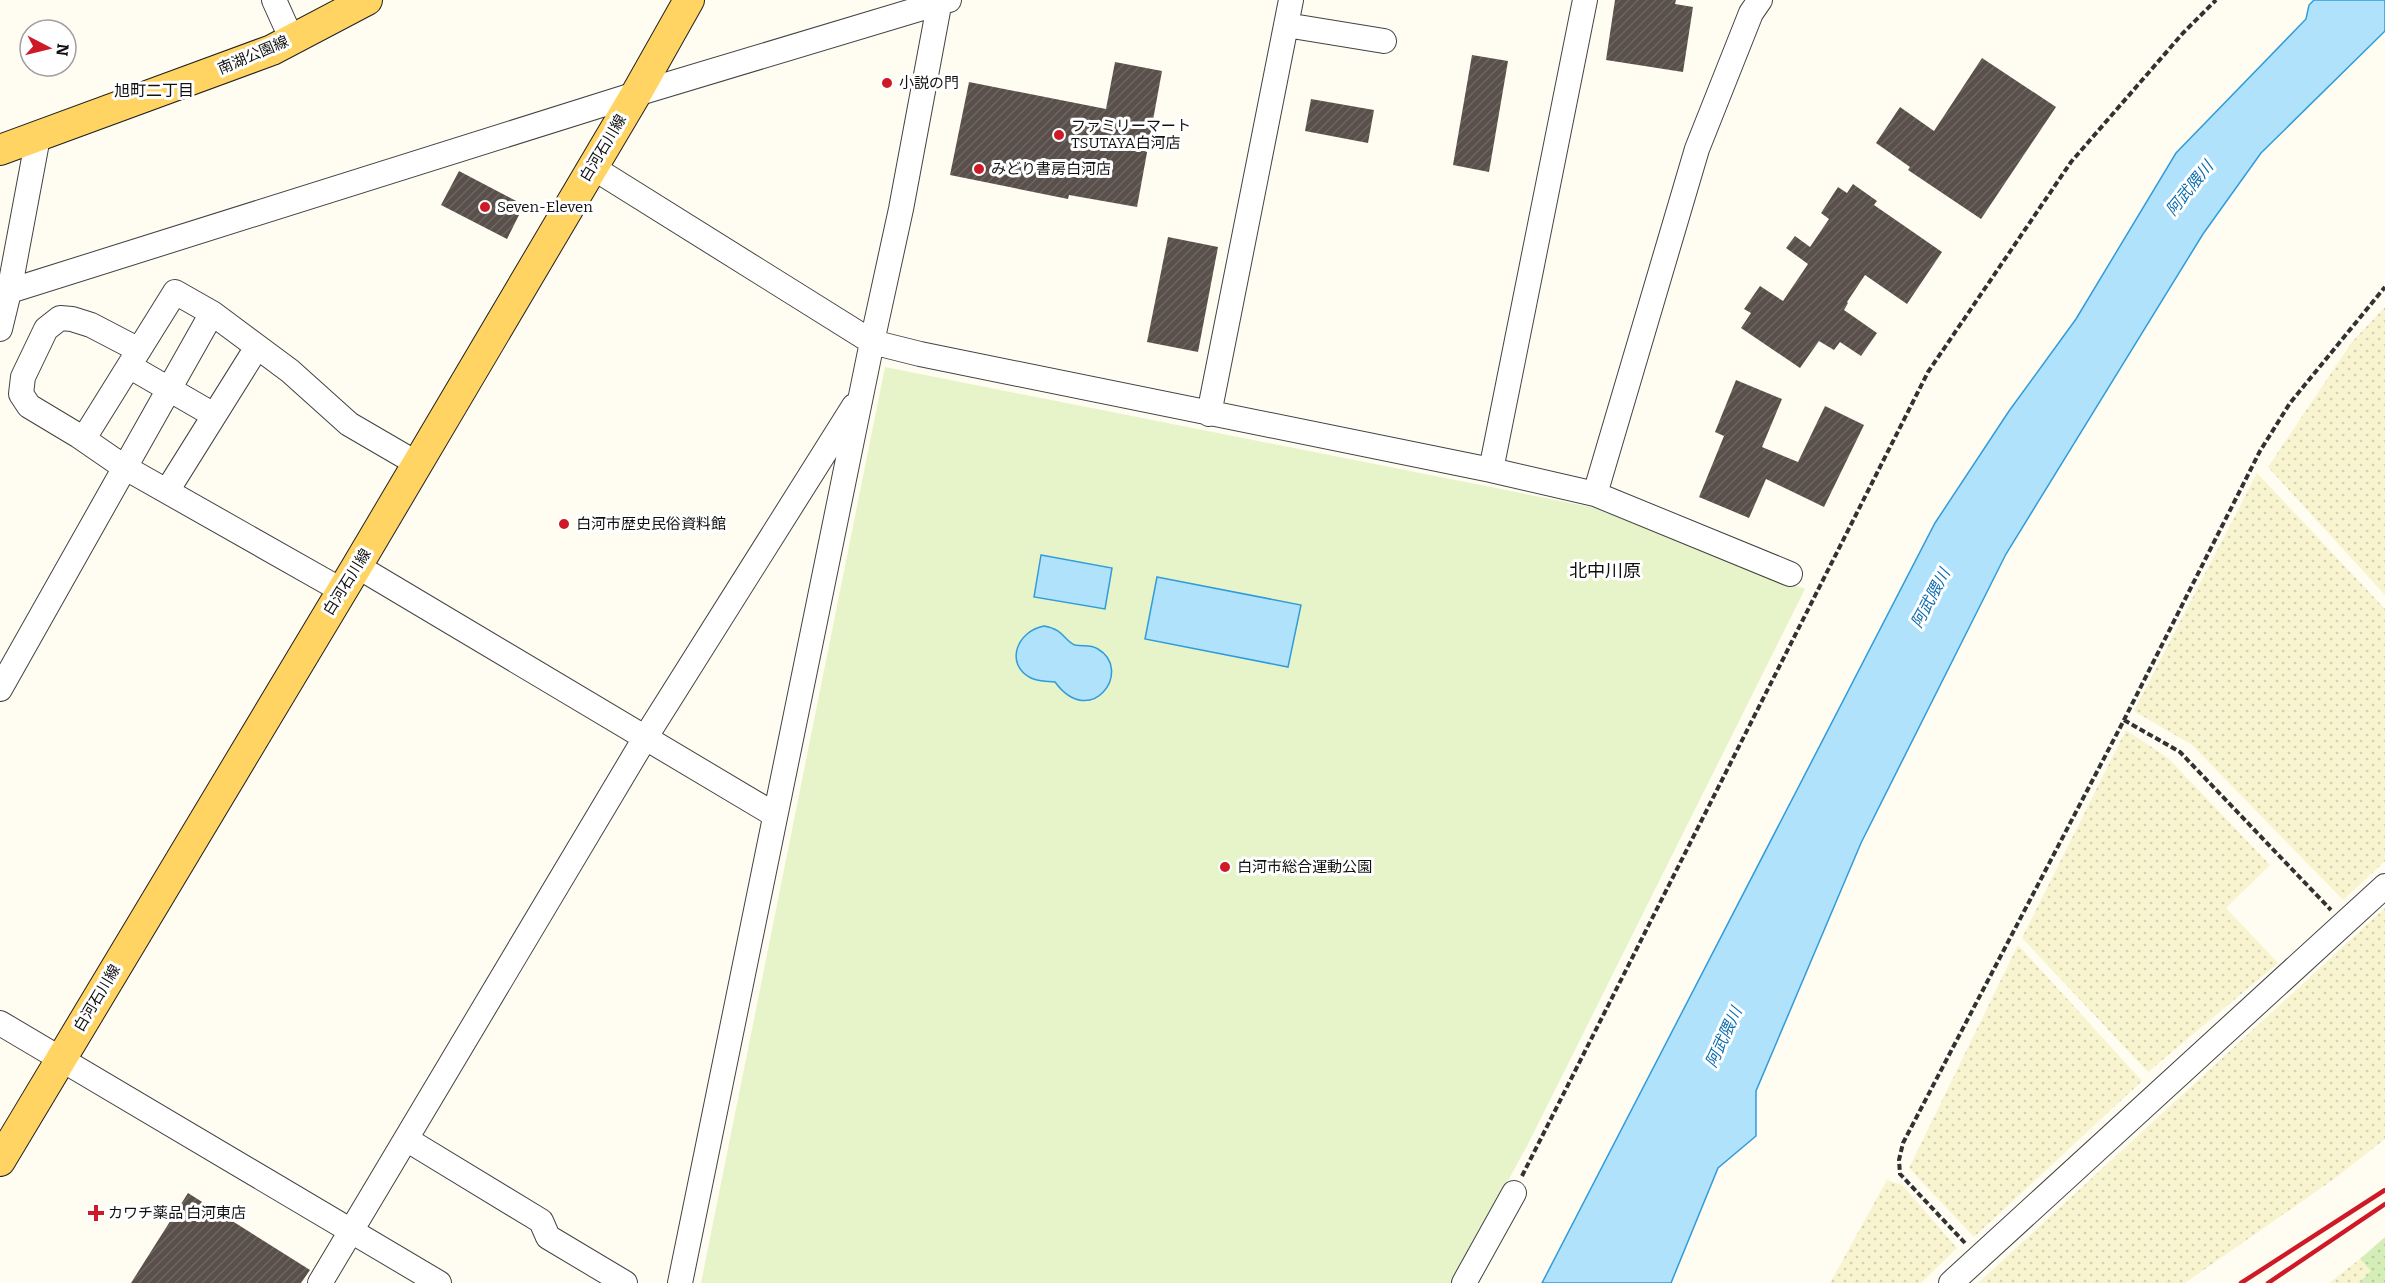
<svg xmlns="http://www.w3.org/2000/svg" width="2385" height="1283" font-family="Bitter,'Noto Sans JP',serif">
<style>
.farmland{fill:url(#farmland-dots)}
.grass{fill:url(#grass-dots)}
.pitch{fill:#e7f4ca}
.water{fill:#b1e2fc;stroke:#319cda;stroke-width:1.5}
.building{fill:url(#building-hatch)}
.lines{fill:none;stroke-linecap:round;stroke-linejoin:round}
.minor-casing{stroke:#434343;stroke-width:26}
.major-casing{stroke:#212121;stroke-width:32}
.path{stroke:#323232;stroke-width:4;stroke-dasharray:6 3;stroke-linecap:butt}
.minor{stroke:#fff;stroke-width:24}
.major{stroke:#ffd462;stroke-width:30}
.rail{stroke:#ce1927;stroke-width:4.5}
.poi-dot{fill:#ce1927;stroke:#fff;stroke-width:2}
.labels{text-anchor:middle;stroke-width:6;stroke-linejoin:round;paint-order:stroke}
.street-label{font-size:15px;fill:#101010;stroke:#fff}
.poi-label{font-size:15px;fill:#101010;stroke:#fff;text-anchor:start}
.neighbourhood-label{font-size:16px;fill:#101010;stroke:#fff}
.water-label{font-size:16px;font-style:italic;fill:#0b6daf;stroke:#fff}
.quarter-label{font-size:18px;fill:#101010;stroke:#fff}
</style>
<defs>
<pattern id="farmland-dots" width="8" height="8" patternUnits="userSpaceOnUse" patternTransform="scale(1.5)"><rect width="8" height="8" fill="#f8f4cf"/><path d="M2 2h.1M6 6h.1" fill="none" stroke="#d4d0b1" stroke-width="1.8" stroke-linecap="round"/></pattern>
<pattern id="grass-dots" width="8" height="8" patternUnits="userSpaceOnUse" patternTransform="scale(1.5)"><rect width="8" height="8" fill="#d5eeb7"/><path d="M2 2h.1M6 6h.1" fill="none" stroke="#b6cb9c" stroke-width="1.8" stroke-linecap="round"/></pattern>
<pattern id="building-hatch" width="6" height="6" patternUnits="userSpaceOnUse" patternTransform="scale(1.5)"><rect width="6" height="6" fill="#5a504b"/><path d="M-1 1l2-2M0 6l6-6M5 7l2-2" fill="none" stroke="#6d6561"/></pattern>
</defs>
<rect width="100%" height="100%" fill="#fffcf2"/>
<path class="farmland" d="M2385,307V595L2268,467L2352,342Z
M2257,473L2385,609V861L2343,900L2192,745L2134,711Z
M2126,730L2168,758L2270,865L2226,908L2278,963L2148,1072L2022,938Z
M2385,908V1139L2334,1179L2185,1283H1978Z
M2018,945L2142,1081L1974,1237L1909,1168Z
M1887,1180L1902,1185L1957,1248L1921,1283H1830Z
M2360,1259L2372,1271L2359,1283H2329Z"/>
<path class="grass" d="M2385,1237V1283H2359L2371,1271L2360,1259Z"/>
<path class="pitch" d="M885,367L1596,508L1805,589L1527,1146L1452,1283H701Z"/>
<path class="water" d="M2314,0H2385V31L2261,153L2203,234L2006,554L1861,843L1756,1091V1136L1718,1168L1671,1283H1542L1935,523L2009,411L2076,319L2176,153L2306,19L2309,5Z
M1041,555L1112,568L1105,609L1034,597Z
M1157,577L1301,605L1288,667L1145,639Z
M1044,626C1064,629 1065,642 1075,645C1083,647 1090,644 1098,649C1134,670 1091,731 1055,682C1047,681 1039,682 1031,678C1004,664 1017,631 1044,626Z"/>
<path class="building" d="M1615,0H1676L1675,4L1693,7L1683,72L1606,60Z
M1472,55L1508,61L1489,172L1453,165Z
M1982,58L2056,107L1981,219L1908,170L1910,167L1876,143L1900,107L1934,131Z
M1115,62L1162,71L1137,207L1069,195L1068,199L950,175L969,82L1106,109Z
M1311,99L1374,110L1368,143L1305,131Z
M459,171L524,205L507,239L441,205Z
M1853,184L1877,201L1874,205L1942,252L1907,304L1865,275L1847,302L1848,303L1844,310L1877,333L1861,356L1840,342L1834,350L1819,341L1800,368L1741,328L1751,313L1744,309L1760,286L1783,301L1808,264L1786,248L1795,236L1810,247L1829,219L1821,213L1838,187L1847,193Z
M1168,237L1218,247L1198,352L1147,342Z
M1736,380L1782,399L1762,447L1798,462L1825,406L1864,425L1824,507L1766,479L1749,518L1699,497L1724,436L1715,432Z
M188,1193L310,1270L301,1283H131Z"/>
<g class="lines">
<defs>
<path id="minor" d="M274,0L292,40
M1286,25L1384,41
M592,167L872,342L920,354L1491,470L1595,494L1790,574
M0,294L636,94L949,0
M0,329L9,292L38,137
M139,350L91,325L72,319L60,318L46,329L23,377L21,394L29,406L79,436L124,467L341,590
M129,366L212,414
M1209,414L1291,0
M88,442L86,435L175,292L212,313L290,371L349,424L416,463
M1491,470L1585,0
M167,491L257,347
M1595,494L1697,149L1751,13L1760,0
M357,566L775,815
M0,689L212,313
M0,1023L439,1283
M406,1139L541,1221L548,1237L625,1283
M320,1283L645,738L854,406
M680,1283L872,342L901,209L940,0
M1464,1283L1514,1193
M1951,1283L2385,886"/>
<path id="major" d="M0,150L272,50L367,0
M0,1161L357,566L636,94L689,0"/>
</defs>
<use href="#minor" class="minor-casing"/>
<use href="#major" class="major-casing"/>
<path class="path" d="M2124,720L2180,752L2331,910
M1522,1176L1928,372L2071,162L2183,33L2216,0
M1965,1243L1900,1174L1899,1160L1903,1143L2124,720L2260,451L2290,403L2385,287"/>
<use href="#minor" class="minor"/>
<use href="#major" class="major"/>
<path class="rail" d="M2241,1283L2385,1190
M2268,1283L2385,1204"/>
</g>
<g class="poi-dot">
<circle cx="887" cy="83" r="6"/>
<circle cx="1059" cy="135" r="6"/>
<circle cx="979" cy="169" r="6"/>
<circle cx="485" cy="207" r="6"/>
<circle cx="564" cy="524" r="6"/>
<circle cx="1225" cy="867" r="6"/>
<path d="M93 1204h6v6h6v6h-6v6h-6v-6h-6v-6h6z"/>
</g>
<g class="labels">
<g class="street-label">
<text transform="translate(253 55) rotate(-23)" y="5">南湖公園線</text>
<text transform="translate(603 148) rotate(-59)" y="5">白河石川線</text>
<text transform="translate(347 582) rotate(-58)" y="5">白河石川線</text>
<text transform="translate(97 998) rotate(-59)" y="5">白河石川線</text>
</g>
<g class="poi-label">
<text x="899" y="88">小説の門</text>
<text x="1071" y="131">ファミリーマート<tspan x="1071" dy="17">TSUTAYA白河店</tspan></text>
<text x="991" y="174">みどり書房白河店</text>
<text x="497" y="212">Seven-Eleven</text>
<text x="576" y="529">白河市歴史民俗資料館</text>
<text x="1237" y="872">白河市総合運動公園</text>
<text x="108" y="1218">カワチ薬品 白河東店</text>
</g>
<g class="neighbourhood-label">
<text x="154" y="96">旭町二丁目</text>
</g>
<g class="water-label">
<text transform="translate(2189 188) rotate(-51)" y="6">阿武隈川</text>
<text transform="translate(1930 598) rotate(-62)" y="6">阿武隈川</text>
<text transform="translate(1723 1037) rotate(-65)" y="6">阿武隈川</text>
</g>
<g class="quarter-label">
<text x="1605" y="577">北中川原</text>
</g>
</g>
<g transform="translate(48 48) rotate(97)"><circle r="28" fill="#ffffff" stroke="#9f9f9f" stroke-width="1.5"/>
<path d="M0-4.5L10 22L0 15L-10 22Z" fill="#ce1927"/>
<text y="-9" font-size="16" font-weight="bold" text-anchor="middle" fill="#101010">N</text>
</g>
</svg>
